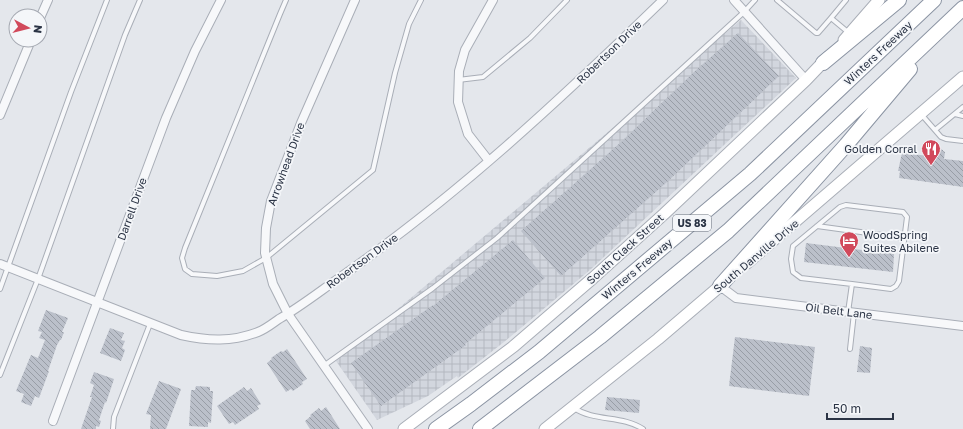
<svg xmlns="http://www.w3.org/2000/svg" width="963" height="429" font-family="'Golos Text',sans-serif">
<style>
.industrial{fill:url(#industrial-grid)}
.building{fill:url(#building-back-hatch)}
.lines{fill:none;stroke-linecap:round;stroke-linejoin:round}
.lane-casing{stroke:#a9aeb7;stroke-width:6}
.street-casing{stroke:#a9aeb7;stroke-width:10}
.secondary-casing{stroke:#a9aeb7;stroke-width:13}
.highway-casing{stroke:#8b94a3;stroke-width:16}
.lane{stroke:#f7f8fa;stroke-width:4}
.street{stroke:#f7f8fa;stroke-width:8}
.secondary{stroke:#fff;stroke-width:11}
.highway{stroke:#fff;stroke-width:14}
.labels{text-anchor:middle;stroke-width:3.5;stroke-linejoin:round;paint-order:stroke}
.shield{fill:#f4f6f9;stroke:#676e7b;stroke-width:1}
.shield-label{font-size:10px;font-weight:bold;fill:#2b3445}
.street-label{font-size:11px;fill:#2b3445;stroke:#f4f6f9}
.poi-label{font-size:11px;fill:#2b3445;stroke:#f4f6f9;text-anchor:end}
</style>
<defs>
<pattern id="industrial-grid" width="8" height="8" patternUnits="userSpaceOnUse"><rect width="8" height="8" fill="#d2d6de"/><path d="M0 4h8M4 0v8" fill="none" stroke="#b4b8c0"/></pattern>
<pattern id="building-back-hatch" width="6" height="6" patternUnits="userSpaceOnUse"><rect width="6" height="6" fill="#bbc0ca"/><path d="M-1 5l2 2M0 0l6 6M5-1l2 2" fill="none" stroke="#989da6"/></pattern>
</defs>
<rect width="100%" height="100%" fill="#e4e7ec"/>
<path class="industrial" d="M741,20L796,78L590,270L504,342L458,378L457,376L428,396L377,420L336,361Z"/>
<path class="building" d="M738,33L779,76L667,182L561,276L521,231L620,143L694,72Z
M932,148L943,150V151L945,152L944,159L963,161V187L899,178L900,171H898L902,153L929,156L930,149Z
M513,240L545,278L465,344L466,345L381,406L351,363L433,305V306Z
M806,243L894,254L893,272L804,262Z
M46,310L68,318L62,332H64L61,340H60L57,345L48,371H49L39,398L35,396L31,406L21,402L24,394L16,391L31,355L38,358L45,340L39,338L42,332L38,331Z
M110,328L124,333L121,340L125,341L122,348L125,350L121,361L100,353Z
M735,337L815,347L809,396L729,386Z
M860,346L872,348L870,373L857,372Z
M287,349L307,379L302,382L303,384L293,391L291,389L286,392L267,363L272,359L271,358L281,351L283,352Z
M94,372L114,379L106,403L105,402L99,420L101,421L99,427L96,426V429H81L92,397H90L94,385L90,383Z
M159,381L181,389L166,429H150L151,415L146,414Z
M196,386L210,387V391H213L211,423L208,422V427L189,426L191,390H195Z
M244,387L247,391L251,388L261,404L257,406L259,409L235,425L233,422L229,424L217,406Z
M607,397L640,400L639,413L605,410Z
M326,407L340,429H310L305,421L311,416L310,415L319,408L321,411Z"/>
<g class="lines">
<defs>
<path id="lane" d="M286,0L280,14L185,248L182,258L185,269L192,274L217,276L243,271L266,258L373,170L395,73L409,24L421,0
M777,0L816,33H818L831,18L849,33
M831,18L846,0
M458,80L483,77L530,38L567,0
M921,114L941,137L946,139L963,141
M955,114L963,116
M935,130L963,107
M817,226L904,238
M0,289L71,92L107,0
M848,312L852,284L891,289L896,286L899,281L907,217L903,212L846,205L840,207L793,246L791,259L793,272L801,278L852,284
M850,349L854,313
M325,365L433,288L497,238L744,12L755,0
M0,375L38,279L125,35L140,0
M574,408C595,422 622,415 643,429
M113,429L114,417L150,324"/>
<path id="street" d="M355,0L301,123L271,201L266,228L265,253L273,284L288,314L368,429
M734,0L806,80
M40,18L48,0
M0,115L31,40
M489,161L468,134L458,102L459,71L465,50L493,0
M0,264L181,335C208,341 232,342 258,332C266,329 273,323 279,319C300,307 319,292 339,278C456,197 561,99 663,0
M720,286L736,298L963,326
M53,421L166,118L195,51L221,0"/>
<path id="secondary" d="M844,40L879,0
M747,263L963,77
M404,429L514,346L593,278L664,214L806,80L828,57
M545,429L658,339L726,281"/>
<path id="highway" d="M823,63L899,0
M720,286L846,145L910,69
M436,429L471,404L539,352L750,174L934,0
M480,429L600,337L728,231L963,8"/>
</defs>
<use href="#lane" class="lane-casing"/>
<use href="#street" class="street-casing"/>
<use href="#secondary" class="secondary-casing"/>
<use href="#highway" class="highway-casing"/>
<use href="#lane" class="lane"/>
<use href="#street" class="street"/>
<use href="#secondary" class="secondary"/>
<use href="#highway" class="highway"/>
</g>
<defs>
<symbol id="restaurant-pin" viewBox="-11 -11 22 30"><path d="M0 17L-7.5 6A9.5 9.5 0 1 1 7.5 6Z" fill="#d1495b" stroke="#f4f6f9"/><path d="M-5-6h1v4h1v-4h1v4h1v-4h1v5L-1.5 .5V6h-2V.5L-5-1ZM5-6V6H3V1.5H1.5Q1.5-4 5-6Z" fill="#fff"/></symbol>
<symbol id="hotel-pin" viewBox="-11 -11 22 30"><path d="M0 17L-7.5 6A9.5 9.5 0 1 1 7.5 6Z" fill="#d1495b" stroke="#f4f6f9"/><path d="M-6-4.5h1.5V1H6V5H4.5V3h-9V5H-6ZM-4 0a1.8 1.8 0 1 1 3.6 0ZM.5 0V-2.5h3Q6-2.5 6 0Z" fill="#fff"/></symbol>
</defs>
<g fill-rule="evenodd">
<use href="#restaurant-pin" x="920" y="138" width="22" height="30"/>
<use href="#hotel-pin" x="838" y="230" width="22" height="30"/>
</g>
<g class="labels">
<rect class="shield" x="673" y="215" width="38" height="16" rx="3"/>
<g class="shield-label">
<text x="692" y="227">US 83</text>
</g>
<g class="street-label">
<text transform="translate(609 52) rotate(-44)" y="4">Robertson Drive</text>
<text transform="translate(878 53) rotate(-43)" y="4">Winters Freeway</text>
<text transform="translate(286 164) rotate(-70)" y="4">Arrowhead Drive</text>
<text transform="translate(132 209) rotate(-70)" y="4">Darrell Drive</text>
<text transform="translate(625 249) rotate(-42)" y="4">South Clack Street</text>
<text transform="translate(756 256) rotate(-40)" y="4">South Danville Drive</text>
<text transform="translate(362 261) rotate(-36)" y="4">Robertson Drive</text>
<text transform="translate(637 269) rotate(-40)" y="4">Winters Freeway</text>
<text transform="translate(839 311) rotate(7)" y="4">Oil Belt Lane</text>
</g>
<g class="poi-label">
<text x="917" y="153">Golden Corral</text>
<text x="863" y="239" text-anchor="start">WoodSpring<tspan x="863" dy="13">Suites Abilene</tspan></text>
</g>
</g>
<g transform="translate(28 28) rotate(97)"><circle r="19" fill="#f4f6f9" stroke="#a4a8b1"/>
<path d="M0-3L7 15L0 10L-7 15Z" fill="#d1495b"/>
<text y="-6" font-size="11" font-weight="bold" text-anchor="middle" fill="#2b3445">N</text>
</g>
<path d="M827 413v6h66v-6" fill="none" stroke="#2b3445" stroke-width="2"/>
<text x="833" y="413" font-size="12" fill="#2b3445" stroke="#f4f6f9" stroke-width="3" paint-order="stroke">50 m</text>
</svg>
